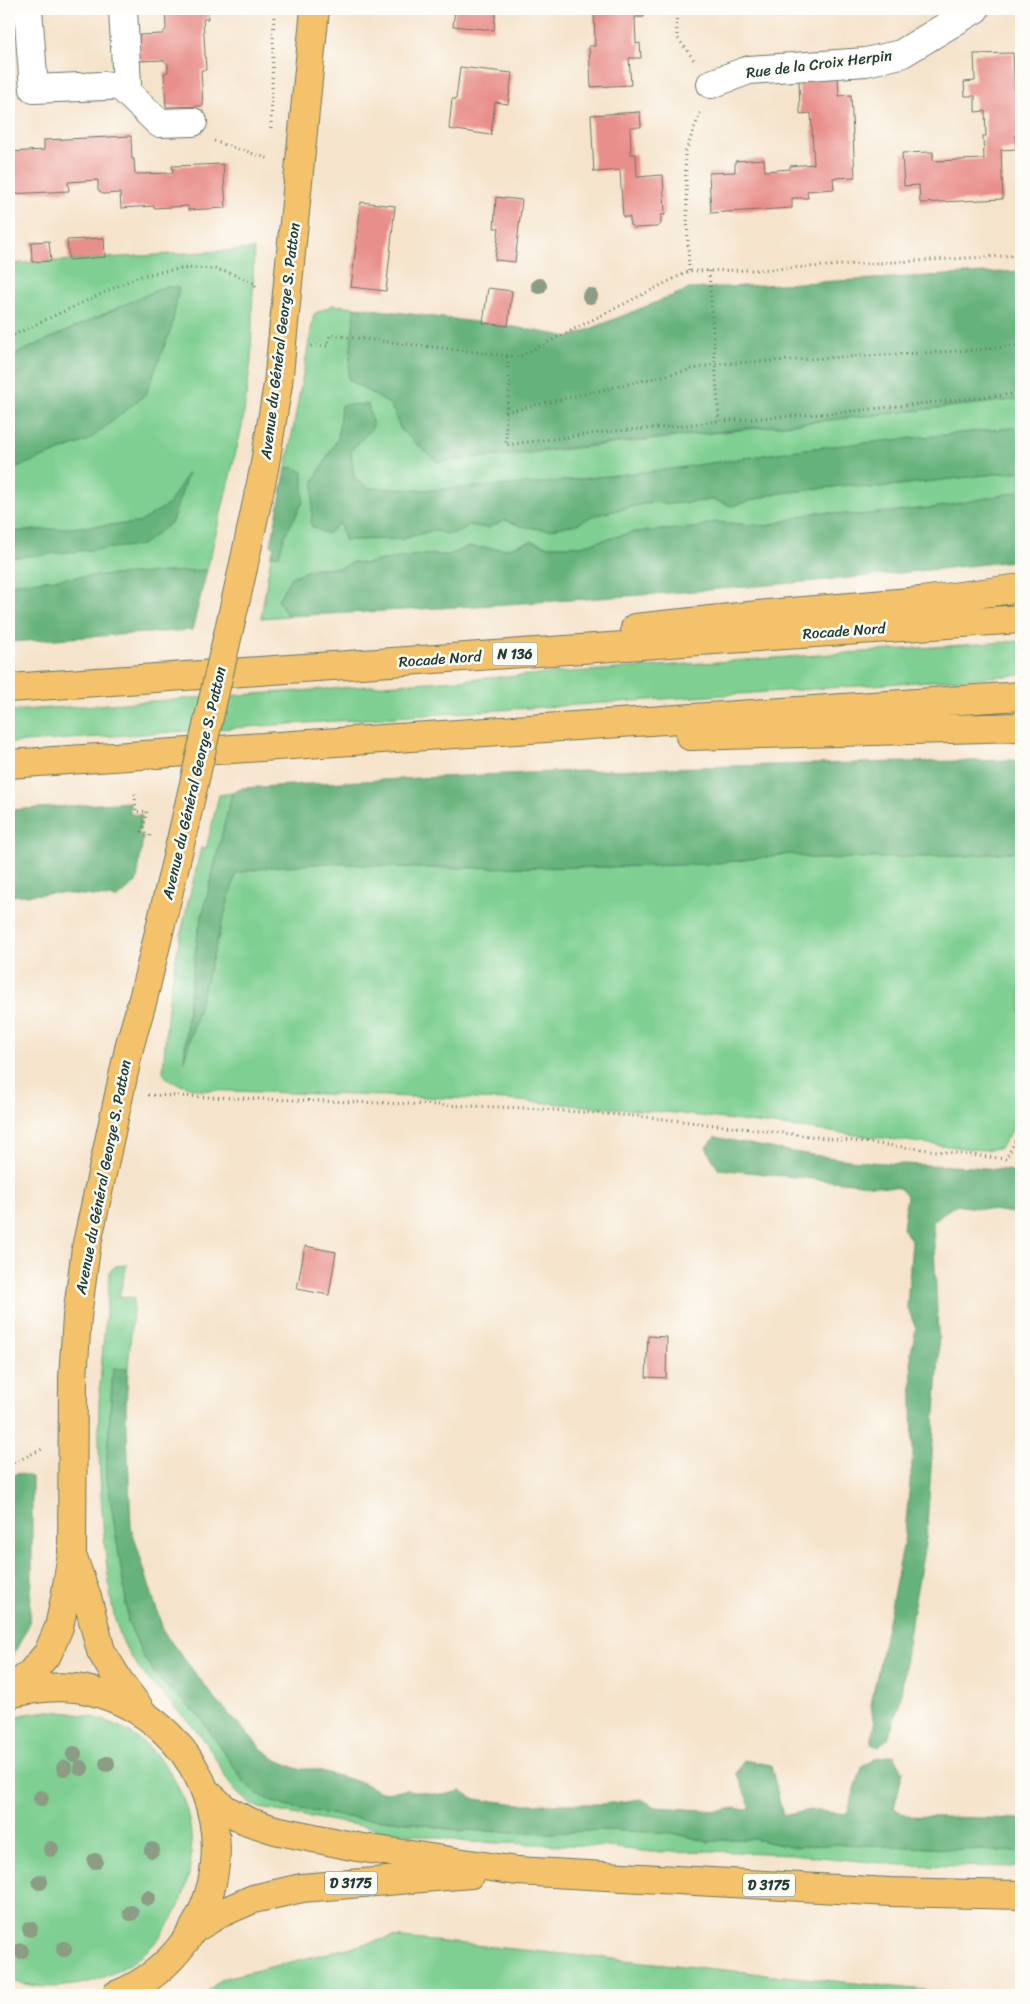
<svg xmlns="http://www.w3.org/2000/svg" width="1030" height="2004" font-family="Sriracha,sans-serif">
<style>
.green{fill:#7ecf91;stroke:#4e8662}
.forest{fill:#66b27b;stroke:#427858}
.building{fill:#e98f8b}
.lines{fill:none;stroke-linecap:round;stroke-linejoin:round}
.minor-casing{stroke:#6a7769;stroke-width:30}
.major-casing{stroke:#6a7769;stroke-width:30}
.highway-casing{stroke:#6a7769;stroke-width:30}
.path{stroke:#6a7769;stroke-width:3;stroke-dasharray:1 4;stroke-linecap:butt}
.minor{stroke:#fff;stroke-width:28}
.major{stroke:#f3c26a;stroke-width:28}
.highway{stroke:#f3c26a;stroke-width:28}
.major-bridge-casing{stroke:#6a7769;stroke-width:30;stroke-linecap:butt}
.major-bridge{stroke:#f3c26a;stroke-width:28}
.tree{fill:#8c9c85}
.labels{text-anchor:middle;stroke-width:5;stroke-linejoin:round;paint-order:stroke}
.shield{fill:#fdfcf7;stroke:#62766e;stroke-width:1}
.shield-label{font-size:14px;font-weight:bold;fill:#1f3d34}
.street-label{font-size:15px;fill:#1f3d34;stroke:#fdfcf7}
</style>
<rect width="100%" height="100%" fill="#fdfcf7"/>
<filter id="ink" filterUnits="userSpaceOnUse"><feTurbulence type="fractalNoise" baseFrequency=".02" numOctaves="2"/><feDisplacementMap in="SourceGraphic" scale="10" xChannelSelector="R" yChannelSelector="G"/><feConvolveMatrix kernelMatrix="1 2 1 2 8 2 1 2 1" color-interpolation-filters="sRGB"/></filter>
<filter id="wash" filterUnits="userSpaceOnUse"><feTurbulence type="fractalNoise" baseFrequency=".0096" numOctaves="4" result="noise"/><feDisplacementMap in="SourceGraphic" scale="20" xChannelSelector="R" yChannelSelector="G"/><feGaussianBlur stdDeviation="1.12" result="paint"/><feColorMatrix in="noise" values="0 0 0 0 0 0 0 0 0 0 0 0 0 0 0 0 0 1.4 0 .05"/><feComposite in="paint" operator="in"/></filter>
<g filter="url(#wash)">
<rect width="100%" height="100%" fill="#f5e3cb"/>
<path class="green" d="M254,249L251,361L242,427L207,570L77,577L9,584V558L28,555L172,522L187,475L169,504L139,523L9,532V470L89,440L166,286L9,357V264Z
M333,305L355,307L348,379L391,405L401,430L495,457L1021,399V427L805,449L672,469L543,483L428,490L368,488L354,478L351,451L338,438L314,481L340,523L344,540L402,539L434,530L459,532L469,525L488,528L506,520L520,526L577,524L592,516L652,502L669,504L714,500L732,506L774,494L849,485L872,488L1021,471V493L940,507L858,515L817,512L767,526L715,522L694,528L634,532L581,546H547L532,541L505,549L468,547L449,555H419L377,561L367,564L353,562L341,568H315L291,577L278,600L288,616L261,618L271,555H279L285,535L303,502L294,468H286L314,314Z
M1021,641V675L9,743V711Z
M232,793L198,933L188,1008L184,1057L236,873L271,867L328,863L420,868L609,867L711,864L790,854L815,859L965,856L1021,851V1117L1000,1148L981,1150L666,1112L507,1100L199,1090L170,1081L163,1073C165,1046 166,1019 170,992C177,944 190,896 201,848L206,849L219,795Z
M127,1265L119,1296L134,1298L128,1369H113L106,1470L125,1594L128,1622L144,1658L162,1683L183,1700L202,1720L244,1782L273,1802L289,1807L360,1819L393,1820L456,1830L552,1833L604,1830L673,1833L709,1842L729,1839H754L790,1847L842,1844L1021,1852V1867L901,1865L790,1854L711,1851L652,1852L599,1846L469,1842L402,1833L259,1808C221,1789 224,1764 201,1736C176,1706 144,1682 125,1646C111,1619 110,1588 106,1558C101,1507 98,1455 99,1403C101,1359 106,1315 110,1271L116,1266Z
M50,1711C74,1713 98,1716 120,1727C227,1784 210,1945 95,1980C67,1989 37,1989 9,1980V1719L26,1714Z
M393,1937L935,1991L964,1995H204L221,1979Z"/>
<path class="forest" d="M1021,271V399L437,462L401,430L391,405L348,379L355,307L508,326L570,337L689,289Z
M166,286L179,288L172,326L146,394L89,440L9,470V357Z
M368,404L373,427L351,451L354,478L369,488L428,490L543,483L672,469L805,449L1021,427V471L872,488L849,485L774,494L732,506L714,500L669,504L652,502L592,516L577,524L547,530L520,526L506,520L488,528L469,525L459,532L445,534L434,530L402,539L344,540L340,523L327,534L311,526L314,481L338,438L341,405Z
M286,468H294L303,472V502L285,535L279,555H271L274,547L271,545Z
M188,473L172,522L142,545L9,558V532L139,523L169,504Z
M1017,492L1021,493V560C778,588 533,604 288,616L278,600L291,577L315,568H341L353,562L367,564L377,561L419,555H449L468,547L505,549L532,541L547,546H581L634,532L694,528L715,522L767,526L817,512L858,515L940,507Z
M207,570L192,630L9,642V584L77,577Z
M1021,760V851L965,856L815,859L790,854L711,864L609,867L420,868L328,863L271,867L236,873L184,1061L188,1008L198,933L232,793L243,788C502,771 762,764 1021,760Z
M130,802V814L142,815L138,836L143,837L137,881L118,898L58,893L9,896V810Z
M715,1137C772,1149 827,1159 884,1163C930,1166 976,1165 1021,1172V1214L955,1205L933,1221L939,1356L926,1539L912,1616L900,1702L888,1739L879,1747L871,1744L874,1725L871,1705L904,1542L913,1453L911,1353L916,1329L907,1306L912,1241L903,1229L907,1195L899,1188L718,1169L706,1147Z
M113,1369H128L126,1408L131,1527L164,1633L216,1700L262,1749L277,1760L298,1769H314L363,1783L380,1792L407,1790L443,1795L461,1791L475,1799L519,1804H604L641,1799L656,1807L718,1811L736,1808L745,1810L751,1808L737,1774L743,1760L771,1765L783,1816L810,1810L847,1814L862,1767L876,1758L894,1755L903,1771L894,1808L906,1816L1021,1819V1852L842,1844L790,1847L754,1839H729L709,1842L673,1833L604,1830L552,1833L456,1830L393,1820L360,1819L289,1807L273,1802L256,1793L244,1782L202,1720L183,1700L163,1683L144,1658L128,1622L125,1594L106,1471Z
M17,1473L32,1477V1580L29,1624L13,1656L9,1659V1478Z"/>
<g id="blocks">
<path class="building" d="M165,9H208V19H203L206,70H201L203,106L166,107L164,73L168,72V64L163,60L140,61L139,35L162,34L166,29Z
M455,9H496L494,30L453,26Z
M594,9H643L644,17H635L636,44L640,43L641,58H629L631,85L591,87L589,46H595Z
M734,9H752V10L734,11Z
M775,9H791V16L776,17Z
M1013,53L1015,94L1021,93V134L1015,135L1016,149L1001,150L1003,199L920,203L919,185L904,186L902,153L933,152V161L984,159L983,136H986L985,111L975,112V96H965L964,82L975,81L974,54Z
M460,67L512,73L508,104L495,102L491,135L449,129L452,99H456Z
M838,78L839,96L851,95L855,177L833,178L834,189L807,191L808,198H792V208L711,213L709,173L735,172V161L764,159L765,171L790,169V166L814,164L811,113L800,114L799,80Z
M640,112L641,127H630L631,154H636L637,177L663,175L665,215H661V224L657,227L634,228L630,225V217H623L620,170L594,172L591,115Z
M131,136L132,159H134L135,174L173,173L172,166L223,164L226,208L188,210V206L154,208V206L121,208L120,193L103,194L98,190V180L68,182L69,191L10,194L9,152L44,150V140Z
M496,197L522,200L515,262L495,260L499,228H494Z
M361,202L395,206L386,291L351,287Z
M104,238L105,257L69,260L67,240Z
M49,241L51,261L32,262L31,242Z
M488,288L512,291L508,326L483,323Z
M305,1246L336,1252L329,1295L297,1289Z
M648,1336L667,1337L666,1378L646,1377Z"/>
</g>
</g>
<g filter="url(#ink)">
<use href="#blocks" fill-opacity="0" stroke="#6a7769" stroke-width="1"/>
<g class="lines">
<defs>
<path id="minor" d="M28,9L34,89L127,85L123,9
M711,84L749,70L866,62L901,54L975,9
M119,85L159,123L193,122"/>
<path id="major" d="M243,568L264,469L278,384L315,9
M73,1558L87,1597L101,1651L119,1681L140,1709
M9,1691L30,1674L48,1653L59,1627L65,1598L72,1554L73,1378L77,1317L86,1248L130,1044L143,999L182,836
M9,1694C36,1688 64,1684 91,1691C201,1719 253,1846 186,1940C168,1965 145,1984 116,1995"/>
<path id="highway" d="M635,628L768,614L921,601L1021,588
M9,688L1021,619
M690,736L1021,727
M9,764L1021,696
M206,1792L225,1809L247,1821L275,1830L357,1847L517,1871L890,1892L1021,1895
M194,1929L219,1914L253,1899L302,1888L471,1874"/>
</defs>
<use href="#minor" class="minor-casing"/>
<use href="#major" class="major-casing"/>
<use href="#highway" class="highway-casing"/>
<path class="path" d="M676,9L677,37L694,60
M271,128L274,9
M214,141L270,159
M689,271L685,153L701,111
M709,271L719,421
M9,337L137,277C165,270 198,264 227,272C236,275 246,280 256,284L255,287
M311,346H327L330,335L519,357L689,271L754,270L1021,255
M507,357L510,386L506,412V445L614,431L671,427L719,421L834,413L1021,393
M506,412L715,364L977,350L1021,345
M135,794L136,812L147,811L142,833L150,835L149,838
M148,1095L526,1108L647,1117L1006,1159L1021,1129
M9,1465L42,1449"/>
<use href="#minor" class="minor"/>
<use href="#major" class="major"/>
<use href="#highway" class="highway"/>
<defs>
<path id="major-bridge" d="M182,836L243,568"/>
</defs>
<use href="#major-bridge" class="major-bridge-casing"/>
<use href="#major-bridge" class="major-bridge"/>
</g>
<g class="tree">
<circle cx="539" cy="286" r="8"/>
<circle cx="590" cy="296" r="8"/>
<circle cx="74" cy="1754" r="8"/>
<circle cx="107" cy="1764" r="8"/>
<circle cx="64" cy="1768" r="8"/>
<circle cx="81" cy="1768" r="8"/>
<circle cx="41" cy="1798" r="8"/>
<circle cx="51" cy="1849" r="8"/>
<circle cx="152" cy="1850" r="8"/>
<circle cx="95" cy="1861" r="8"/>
<circle cx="40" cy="1882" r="8"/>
<circle cx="148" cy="1898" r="8"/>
<circle cx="131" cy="1913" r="8"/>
<circle cx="30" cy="1929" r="8"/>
<circle cx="64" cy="1949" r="8"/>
<circle cx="21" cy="1951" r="8"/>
</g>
</g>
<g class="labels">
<g class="shield">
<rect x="492.5" y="642.5" width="45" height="23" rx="4"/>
<rect x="325" y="1871.5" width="52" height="23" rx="4"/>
<rect x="743" y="1873.5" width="52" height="23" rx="4"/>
</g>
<g class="shield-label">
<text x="515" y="659">N 136</text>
<text x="351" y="1888">D 3175</text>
<text x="769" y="1890">D 3175</text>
</g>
<g class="street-label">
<text transform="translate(819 64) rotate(-7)" y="5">Rue de la Croix Herpin</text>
<text transform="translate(280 341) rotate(-83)" y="5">Avenue du Général George S. Patton</text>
<text transform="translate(844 631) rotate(-4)" y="5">Rocade Nord</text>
<text transform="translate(440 659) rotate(-4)" y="5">Rocade Nord</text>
<text transform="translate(194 783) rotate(-77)" y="5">Avenue du Général George S. Patton</text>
<text transform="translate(103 1177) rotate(-79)" y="5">Avenue du Général George S. Patton</text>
</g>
</g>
<rect width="1030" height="2004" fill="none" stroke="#fdfcf7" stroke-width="30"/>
</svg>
